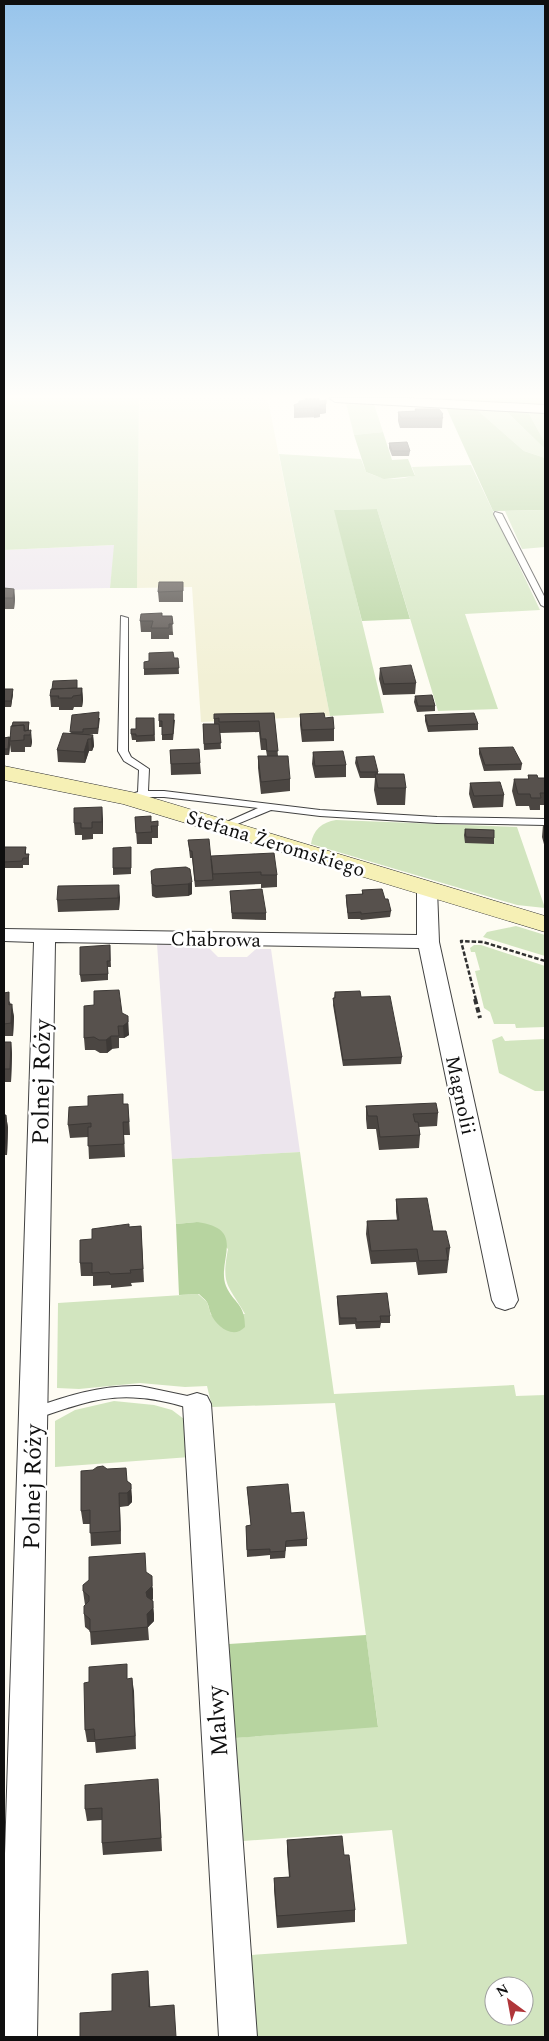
<svg xmlns="http://www.w3.org/2000/svg" width="549" height="2041" font-family="Spectral,serif">
<style>
.industrial{fill:#ece5ed}
.farmland{fill:#f2f0d5}
.green{fill:#d2e5bf;fill-rule:evenodd}
.forest{fill:#b7d4a0}
.lines{fill:none;stroke-linecap:round;stroke-linejoin:round}
.lane-casing{stroke:#424242;stroke-width:2}
.street-casing{stroke:#424242;stroke-width:2}
.secondary-casing{stroke:#313131;stroke-width:1}
.path-far1{stroke:#313131;stroke-width:2.5;stroke-dasharray:4.5 2;stroke-linecap:butt}
.path{stroke:#313131;stroke-width:4;stroke-dasharray:5.5 3;stroke-linecap:butt}
.lane{fill:#fff;fill-rule:evenodd}
.street{fill:#fff;fill-rule:evenodd}
.secondary{fill:#f6f0b5;fill-rule:evenodd}
.wall{fill:#4b4642}
.shaded-wall{fill:#3d3936}
.building{fill:#57514d;stroke:#3d3936}
.labels{text-anchor:middle;stroke-width:5;stroke-linejoin:round;paint-order:stroke}
.street-label{font-size:20px;fill:#0f0f0f;stroke:#fff}
.near-street-label{font-size:24px;fill:#0f0f0f;stroke:#fff}
</style>
<rect width="100%" height="100%" fill="#fefcf3"/>
<path class="industrial" d="M115,545L110,588L4,590V550Z
M157,944L209,948L218,957H247L256,949H271L300,1152L172,1159Z"/>
<path class="farmland" d="M139,398H265L268,400L330,716L201,722L192,587L137,588Z"/>
<path class="green" d="M4,398H139L137,588H110L114,545L4,550Z
M413,398H545V404Z
M346,403L374,404L383,432L354,435Z
M475,408L504,409L545,449V458L524,451Z
M527,410L545,411V443Z
M279,454L361,459L366,472C383,480 397,481 415,475L412,467L471,465L540,610L465,614L498,709L438,711L377,509L335,510L384,713L330,716Z
M545,510V547L522,549L505,511Z
M336,820L517,827L545,908L517,905L311,844C313,830 322,822 336,820Z
M516,926L545,935V956L483,937L487,932Z
M474,945H481L545,966V1027L516,1028L515,1024H494L490,1012L484,1008L475,971L480,970L475,952H471L470,948Z
M502,1036L505,1041L545,1039V1091H535L499,1073L492,1040Z
M300,1152L334,1394L514,1385L516,1396L545,1395V2037H257L251,1955L407,1944L392,1830L243,1841L235,1738L378,1726L335,1403L212,1407L207,1386L185,1387L140,1383L79,1389L57,1388L58,1303L198,1294L207,1302L211,1315L245,1314C228,1284 221,1286 228,1249L197,1222L176,1224L172,1159ZM494,1986H524V2016H494Z
M114,1401L154,1405L172,1410L188,1422L190,1457L55,1467V1421L75,1410Z"/>
<path class="forest" d="M446,407L475,408L524,451L545,458V510L493,511Z
M504,409L527,410L545,443V449Z
M383,432L392,460L408,459L415,476L384,479L366,472L354,435Z
M377,509L410,619L362,621L334,510Z
M197,1222C248,1229 216,1260 226,1286C234,1304 245,1303 245,1327C233,1340 216,1326 211,1314C209,1310 209,1306 207,1302C205,1299 201,1296 199,1294L179,1295L176,1224Z
M366,1635L378,1727L235,1738L229,1644Z"/>
<g class="lines">
<defs>
<path id="lane" d="M495,512L502,514L545,598V607L541,605L494,514Z
M121,616L128,618V751L131,757L149,769L148,791H164L320,810L437,817L545,819V825L437,823L320,816L271,810L223,830L220,829L218,827L220,825L258,808L164,797H143L125,800V796L138,792L139,770L124,761L118,751Z
M140,1386L197,1398L202,1400L204,1404L202,1408L197,1410C178,1405 159,1399 140,1398C103,1394 70,1407 35,1419L30,1417L28,1413L30,1409C66,1396 101,1385 140,1386Z"/>
<path id="street" d="M329,398H409L545,405V413L335,402Z
M427,883L434,885L437,889L439,942L518,1300L514,1307L505,1310L496,1307L492,1300L419,948L55,942L37,2037H4V1885L34,942L4,941V929L417,935V889L420,885Z
M197,1393L207,1396L211,1404L257,2037H219L183,1404L187,1396Z"/>
<path id="secondary" d="M4,766L136,793L545,916V932L123,804L4,780Z"/>
</defs>
<use href="#lane" class="lane-casing"/>
<use href="#street" class="street-casing"/>
<use href="#secondary" class="secondary-casing"/>
<path class="path-far1" d="M476,1000L461,941L483,942L545,961"/>
<path class="path" d="M475,999L480,1018"/>
<use href="#lane" class="lane"/>
<use href="#street" class="street"/>
<use href="#secondary" class="secondary"/>
</g>
<path class="wall" d="M305,398H319V401L326,404V413L320,414V417L294,418V405L299,403V401H305Z
M415,409L443,414L442,428H400L398,421V412L415,411Z
M389,443L410,451L409,456H392L389,448Z
M183,582V602H159L158,592Z
M4,588L14,589L15,599L14,609H4Z
M162,616H172L173,635H169V639H151V632H141L140,621Z
M174,658H178L179,674L144,675V662Z
M380,668L416,683L415,694L383,695L379,679Z
M78,688H82L83,700L82,707H74L73,710H59V707H51L50,696Z
M4,689L13,694L11,707H4Z
M415,696L435,706V711L417,712L414,702Z
M274,713L278,756L290,779V791L261,794L258,768V756H267L266,750H261L259,732L220,733L221,749L204,750L203,724H214V714Z
M159,714L175,720L173,740H162V727H159Z
M300,714L325,718L334,729V741L302,742L300,725Z
M72,715L100,718L98,734H89L93,735L94,746L92,751H89L85,763L58,762L57,750L71,734Z
M425,715L478,724V730L428,732L425,721Z
M154,718L155,741L136,742V740H132L131,734L136,729Z
M29,722V730L32,742L31,747H25V752H11L10,745L9,755H4V738L9,737Z
M479,748L522,764L521,770L484,771L479,754Z
M170,750L200,763L201,774L171,775Z
M313,752L346,765V777L315,778L312,764Z
M356,757L378,772V774L406,788L405,805H377L374,790L375,778H360L355,763Z
M528,775L538,778H545V805H540V810H530L529,806H516L512,791L514,779H528Z
M470,783L504,795L503,807L473,808L469,794Z
M135,817L151,822L158,821V838H152V844H137Z
M103,819V834H93V839L82,840V835H75L74,823Z
M543,825H545V848L542,837Z
M465,829L494,838V844L465,843L464,835Z
M188,840L211,861L277,875V887L261,888V884L195,887L192,858H190Z
M4,847H26V854H29V865H23V868H4Z
M131,847V874L113,875V868Z
M186,867L192,894L188,896L156,898L152,896L151,871Z
M362,890L385,899L391,911L390,917L361,920L360,919H348L346,901V895L362,894Z
M230,891L266,913V920L232,919Z
M120,897L119,910L58,912L57,900Z
M110,945L111,967H108V980L81,982L80,975Z
M335,992L361,997L402,1057L401,1064L343,1066L333,1005Z
M4,993L11,1004L14,1017L13,1036H4Z
M122,1013L129,1035L124,1038H119V1048L112,1049L107,1053H100L95,1050H85L84,1038Z
M4,1042H11L12,1054L11,1082H4Z
M123,1104L129,1117L130,1135H124L125,1157L89,1159L88,1137L70,1138L68,1125Z
M366,1106L438,1113L437,1126L419,1127L420,1135L419,1148L379,1150L376,1129H367L366,1119Z
M4,1115H6L8,1128L7,1155H4Z
M396,1199L433,1231L450,1248L447,1273L418,1275L416,1262L371,1264L366,1234L367,1221L397,1220L396,1212Z
M141,1226L144,1282L131,1283L132,1286L111,1288V1285L93,1286V1276H81L80,1263L92,1239L129,1227Z
M337,1296L390,1316V1323H381L380,1328L356,1329L355,1324L339,1325L337,1302Z
M107,1469L127,1481L132,1502L128,1506L120,1507L121,1544L91,1546L90,1524H83L81,1511Z
M247,1487L291,1513L307,1539V1546L286,1547L285,1558L270,1559V1555L247,1557L246,1526L251,1525Z
M146,1572L153,1589V1599L152,1600L154,1614V1621L148,1627L149,1640L91,1645L90,1631L85,1627L84,1614L85,1605L83,1591Z
M132,1678L136,1749L96,1753L95,1742H87L85,1730L129,1679Z
M159,1792L162,1851L103,1855L102,1843V1820L87,1821L85,1809Z
M287,1840L344,1855L355,1910V1922L277,1928L274,1890V1878L289,1877L287,1852Z"/>
<path class="shaded-wall" d="M326,404V413L320,414V417L314,418V408L320,405Z
M14,589L15,599L14,609L13,598Z
M82,688L83,700L82,707L81,695Z
M13,689V694L11,707V701Z
M31,730L32,742L31,747L30,735Z
M93,735L94,746L92,751L91,739Z
M9,737L10,745L9,755L8,749Z
M88,739L89,751L85,763L84,752Z
M102,807L103,819V834L102,822Z
M192,882V894L188,896V884Z
M119,885L120,897L119,910L118,898Z
M12,1004L14,1017L13,1036L11,1023Z
M128,1016L129,1035L124,1038L123,1026Z
M111,1036L112,1049L107,1053L106,1040Z
M11,1042L12,1054L11,1082L10,1069Z
M6,1115L8,1128L7,1155L5,1142Z
M126,1468L127,1481L131,1484L132,1497V1502L128,1506Z
M119,1493L120,1507L121,1544L120,1531Z
M152,1576L153,1599L147,1605L146,1592Z
M153,1601L154,1621L148,1627L149,1640L147,1614Z
M132,1678L134,1691L136,1749L135,1736Z
M148,1971L149,1983L151,2019L149,2007Z"/>
<path class="building" d="M305,398H319V401L326,400V404L320,405V408L295,409L294,405L299,403V401L306,400Z
M415,409H439L443,414L441,415L443,418H401L398,412L416,411Z
M407,442L410,451H392L389,443Z
M159,582H183V591L158,592Z
M4,588L14,589L13,598H4Z
M162,613V616H172L173,624H169V628H151L153,621H140L141,614Z
M173,652L174,658H178L179,668L144,669V662L149,661V653Z
M411,665L416,683L384,684L380,668Z
M77,680V688L52,689L53,681Z
M82,688L81,695L73,696L72,698H58L59,696H50L51,689Z
M4,689H13L11,701H4Z
M432,695L435,706H418L415,696Z
M99,712L98,728L83,729V732H70L72,715Z
M274,713L278,751H267L266,739H261L259,721L219,722V718L214,719V714Z
M324,713L325,718L333,717L334,729L302,730L300,714Z
M474,713L478,724L428,726L425,715Z
M159,714H174L173,734L162,735V721H159Z
M136,718H154V735L136,736V734H131V729H136Z
M13,722H29L28,730L25,731L24,725L12,726Z
M203,724H219L221,743L204,744Z
M24,725V731L31,730L30,735H24V740L10,741L11,726Z
M63,733L93,735L91,739H88L84,752L57,750Z
M9,737L8,749H4V738Z
M513,747L522,764L485,765L479,748Z
M199,749L200,763L171,764L170,750Z
M343,751L346,765L315,766L313,752Z
M258,756H288L290,779L261,782Z
M374,756L378,772H360L356,757Z
M375,774H404L406,788H378Z
M528,775H537L538,778H545V793H540L541,798H531L530,794H518L514,779H529Z
M500,782L504,795L474,796L470,783Z
M102,807V822H92V828H81V823H74V808Z
M151,816V822L158,821V826H151L152,832L136,833L135,817Z
M465,829L494,830V838L466,837Z
M209,839L213,880L195,881L192,851H190L188,840Z
M4,847H26L25,854H29L28,858H23L22,861L4,862Z
M131,847V868H113V848Z
M274,853L277,875H261V872L213,874L211,856Z
M186,867L190,869L192,882L188,884L156,886L152,884L151,871L155,869Z
M119,885L118,898L57,900L58,886Z
M262,889L266,913H232L230,891Z
M382,889L385,899H388L391,911L361,914V912L348,913L346,895L363,894L362,890Z
M110,945V961H107L108,974L80,975V947Z
M119,990L122,1013L128,1016V1022L123,1026H118L119,1036H111L106,1040H99L94,1037L84,1038V1006L94,1005V991Z
M360,991L361,997L390,996L402,1057L343,1060L333,998H335V992Z
M9,992V1005L12,1004L11,1023L4,1024V993Z
M4,1042H11L10,1069H4Z
M123,1094V1104H128L129,1122H123L124,1144L88,1146V1127H91V1123L68,1125L69,1107L88,1106V1096Z
M436,1103L438,1113L413,1114L415,1122H418L420,1135L380,1137L377,1116H368L366,1106Z
M4,1115H6L5,1142H4Z
M427,1198L433,1231H446L450,1248H446L448,1260L419,1261L417,1249L371,1251L367,1221L399,1220L396,1199Z
M129,1224V1227L141,1226L143,1269L130,1270L131,1273L110,1274L109,1272L92,1273V1263H80V1240L92,1239V1229Z
M387,1293L390,1316H380L381,1321L356,1322V1318H340L337,1296Z
M103,1466L107,1469L126,1468L127,1481L131,1484V1489L127,1493H119L120,1531L90,1533V1510L81,1511V1471L93,1470L97,1467Z
M288,1484L291,1513L304,1512L307,1539L286,1541L285,1551L270,1552V1549L247,1550L246,1526L251,1525L247,1487Z
M145,1553L146,1572L152,1576V1586L146,1592L147,1597L153,1601V1608L147,1614L148,1627L90,1632V1619L84,1614V1606L89,1601V1596L83,1591V1585L89,1580V1557Z
M127,1664V1679L132,1678L135,1736L95,1740L94,1729L85,1730L84,1683L89,1682V1667Z
M158,1779L161,1838L102,1843V1808L85,1809V1785Z
M342,1836L344,1855H349L355,1910L277,1916L274,1878L290,1877L287,1840Z
M148,1971L149,2007L174,2005L176,2037H80V2013L112,2011V1974Z"/>
<linearGradient id="sky" x2="0" y2="1"><stop stop-color="#97c4eb"/><stop offset="0.58" stop-color="#fffefa"/><stop offset="1" stop-color="#fffefa" stop-opacity="0"/></linearGradient>
<rect width="549" height="684" fill="url(#sky)"/>
<g class="labels">
<g class="street-label">
<text transform="translate(276 843) rotate(17)" y="7">Stefana Żeromskiego</text>
<text transform="translate(216 939) rotate(1)" y="7">Chabrowa</text>
<text transform="translate(461 1095) rotate(78)" y="7">Magnolii</text>
</g>
<g class="near-street-label">
<text transform="translate(41 1082) rotate(-89)" y="8">Polnej Róży</text>
<text transform="translate(32 1487) rotate(-89)" y="8">Polnej Róży</text>
<text transform="translate(217 1721) rotate(-94)" y="8">Malwy</text>
</g>
</g>
<rect width="549" height="2041" fill="none" stroke="#0f0f0f" stroke-width="10"/>
<g transform="translate(509 2001) rotate(328)"><circle r="24" fill="#ffffff" stroke="#9f9f9f"/>
<path d="M0-4L9 19L0 12L-9 19Z" fill="#b0363a"/>
<text y="-8" font-size="14" font-weight="bold" text-anchor="middle" fill="#0f0f0f">N</text>
</g>
</svg>
